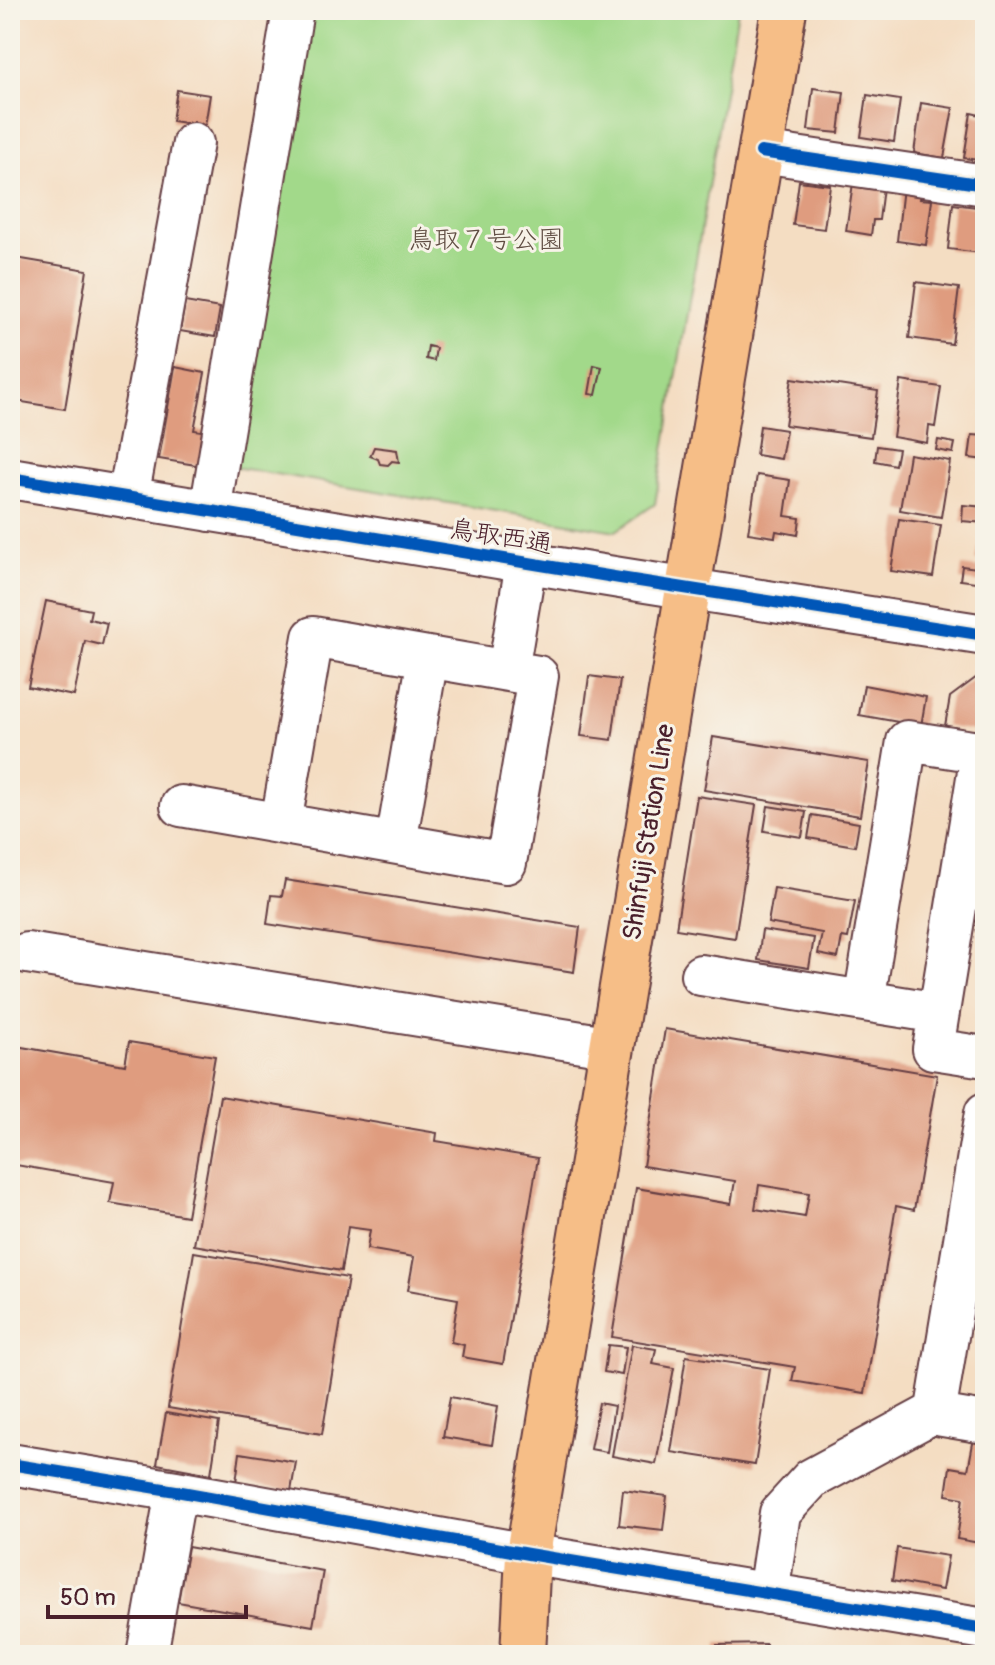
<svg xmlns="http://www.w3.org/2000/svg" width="995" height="1665" font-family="Pangolin,'Klee One',sans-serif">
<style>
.green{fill:#a2d98a;stroke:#767c5a;stroke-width:2}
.building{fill:#df9c7f;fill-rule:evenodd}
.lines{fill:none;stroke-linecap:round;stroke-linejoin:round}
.minor-casing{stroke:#643c42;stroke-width:44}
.major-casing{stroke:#643c42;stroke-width:48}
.minor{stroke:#fff;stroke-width:40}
.major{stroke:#f6be87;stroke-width:44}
.cycleway-casing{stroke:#f7f3e8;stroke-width:17}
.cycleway{stroke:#0057b8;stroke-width:12}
.labels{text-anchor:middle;stroke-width:6;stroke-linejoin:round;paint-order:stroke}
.park-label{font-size:26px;fill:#604e43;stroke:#f7f3e8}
.street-label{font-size:26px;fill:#4a1f2b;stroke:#f7f3e8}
</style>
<rect width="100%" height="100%" fill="#f7f3e8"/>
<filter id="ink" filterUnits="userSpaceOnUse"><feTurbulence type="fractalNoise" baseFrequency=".0125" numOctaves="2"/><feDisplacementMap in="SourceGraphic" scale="16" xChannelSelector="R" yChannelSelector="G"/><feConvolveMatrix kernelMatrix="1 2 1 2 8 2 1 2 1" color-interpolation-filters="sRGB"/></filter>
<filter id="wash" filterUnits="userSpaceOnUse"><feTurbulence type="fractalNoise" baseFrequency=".006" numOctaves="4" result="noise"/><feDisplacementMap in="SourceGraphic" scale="32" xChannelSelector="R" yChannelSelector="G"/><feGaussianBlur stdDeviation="1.8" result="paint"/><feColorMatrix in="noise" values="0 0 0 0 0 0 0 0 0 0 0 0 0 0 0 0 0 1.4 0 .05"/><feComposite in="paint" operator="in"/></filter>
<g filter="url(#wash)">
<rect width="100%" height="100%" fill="#f4ddc2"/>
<path class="green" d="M310,10H738L655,504L616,531L233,467Z"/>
<g id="blocks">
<path class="building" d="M813,88L844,92L839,133L808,130Z
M177,90L210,95L205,126L172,121Z
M867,95L900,100L894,142L861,137Z
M921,103L953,108L944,158L914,153Z
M971,113L985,116V161L964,158Z
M799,181L830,185L824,229L793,225Z
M853,183L883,187L879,220H873L871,235L846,231Z
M903,187L922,190L920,199L932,200L926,245L897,241Z
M953,204L985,208L980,253L948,249Z
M10,257L87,270L65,409L10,400Z
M916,282L959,288L952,344L909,338Z
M185,302L220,308L215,337L180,331Z
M428,346L436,348L434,361L426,359Z
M594,365L602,367L596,395L589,394Z
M175,367L205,373L194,430L208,432L202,466L159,459Z
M792,378L878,391L871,437L785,425Z
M901,381L941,387L935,427L929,426L927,443L893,437Z
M760,426L786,430L781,459L756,455Z
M972,435L985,436V460L969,458Z
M938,440L955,443L953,453L936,450Z
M877,446L898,449L895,465L875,461Z
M374,447L397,450L399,462L392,461L388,465L380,464L378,459L370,456Z
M909,454L950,461L941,517L900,510Z
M757,475L790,480L785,516L800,518L798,535L776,531L775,537L748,533Z
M963,505L985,507V523L962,521Z
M899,519L941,525L933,577L891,571Z
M978,548L985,549V561L975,560Z
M962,566L985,569L983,583L960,580Z
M46,601L91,610L89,619L107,623L102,645L85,641L74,696L28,687Z
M589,676L620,680L612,740L581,736Z
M977,677L985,678V733L945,726L950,697Z
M864,685L926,697L921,726L859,715Z
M713,737L869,762L860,816L704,790Z
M697,796L756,805L735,938L676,929Z
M768,806L806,812L802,837L764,831Z
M812,815L859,823L855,846L808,838Z
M10,836L17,837L13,865H10Z
M285,880L580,927L574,972L267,924L271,895L282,896Z
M774,888L855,901L848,938L842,937L838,958L818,954L822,933L768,923Z
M762,930L814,938L809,968L758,960Z
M665,1029L937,1075L914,1210L896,1206L865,1393L792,1381L795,1367L612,1337L636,1188L731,1204L735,1181L643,1166ZM759,1185L809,1193L805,1217L755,1209Z
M129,1042L215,1056L187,1216L110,1203L114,1182L10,1164V1045L125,1065Z
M220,1096L437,1133L436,1141L538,1158L503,1364L462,1357L464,1345L451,1342L458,1299L408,1290L414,1257L367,1249L370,1230L348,1227L341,1271L194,1245Z
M194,1252L348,1278L322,1434L168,1408Z
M608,1345L626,1347L622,1375L604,1372Z
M632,1345L656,1349L653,1364L674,1368L656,1464L612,1456Z
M686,1356L770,1369L755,1465L671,1452Z
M450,1397L498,1406L492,1445L443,1437Z
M599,1403L614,1406L607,1452L590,1449Z
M166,1413L219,1422L211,1474L157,1464Z
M974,1438L985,1440V1544L957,1539L963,1498L946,1495L950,1467L968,1470Z
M240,1453L296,1462L291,1491L236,1482Z
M623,1490L667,1496L663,1530L619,1525Z
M188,1547L323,1571L313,1626L178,1602Z
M897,1548L948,1556L942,1590L892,1581Z
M766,1644L767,1655H717V1645Z"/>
</g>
</g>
<g filter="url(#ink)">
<use href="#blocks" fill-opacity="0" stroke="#643c42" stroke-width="2"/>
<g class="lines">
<defs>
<path id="minor" d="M761,152L985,185
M10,478L620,578L985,635
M128,498L193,143
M210,511L293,10
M981,753L933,1049L985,1057
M181,806L506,863L538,676L508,671
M281,823L313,637L508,671L526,563
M396,843L428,657
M27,953L613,1047
M701,975L864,1001L907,741L985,753
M864,1001L939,1013
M935,1415L985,1113
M10,1464L176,1491L528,1554L985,1629
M768,1594L780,1513L811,1479L931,1414L985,1423
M147,1655L176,1491"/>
<path id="major" d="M523,1655L528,1554L784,10"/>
</defs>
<use href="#minor" class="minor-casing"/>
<use href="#major" class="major-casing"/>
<use href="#minor" class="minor"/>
<use href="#major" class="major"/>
<defs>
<path id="cycleway" d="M761,152L985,185
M10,478L620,578L985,635
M10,1464L176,1491L528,1554L985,1629"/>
</defs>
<use href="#cycleway" class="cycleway-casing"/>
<use href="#cycleway" class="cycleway"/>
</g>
</g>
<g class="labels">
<g class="park-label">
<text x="486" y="248">鳥取７号公園</text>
</g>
<g class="street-label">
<text transform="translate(501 536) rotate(9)" y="9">鳥取西通</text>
<text transform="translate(648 832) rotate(-81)" y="9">Shinfuji Station Line</text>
</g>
</g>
<rect width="995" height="1665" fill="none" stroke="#f7f3e8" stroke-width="40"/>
<path d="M48 1605v12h198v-12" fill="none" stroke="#4a1f2b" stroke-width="4"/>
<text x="60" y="1605" font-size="24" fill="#4a1f2b" stroke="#f7f3e8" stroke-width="6" paint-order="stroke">50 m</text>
</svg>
